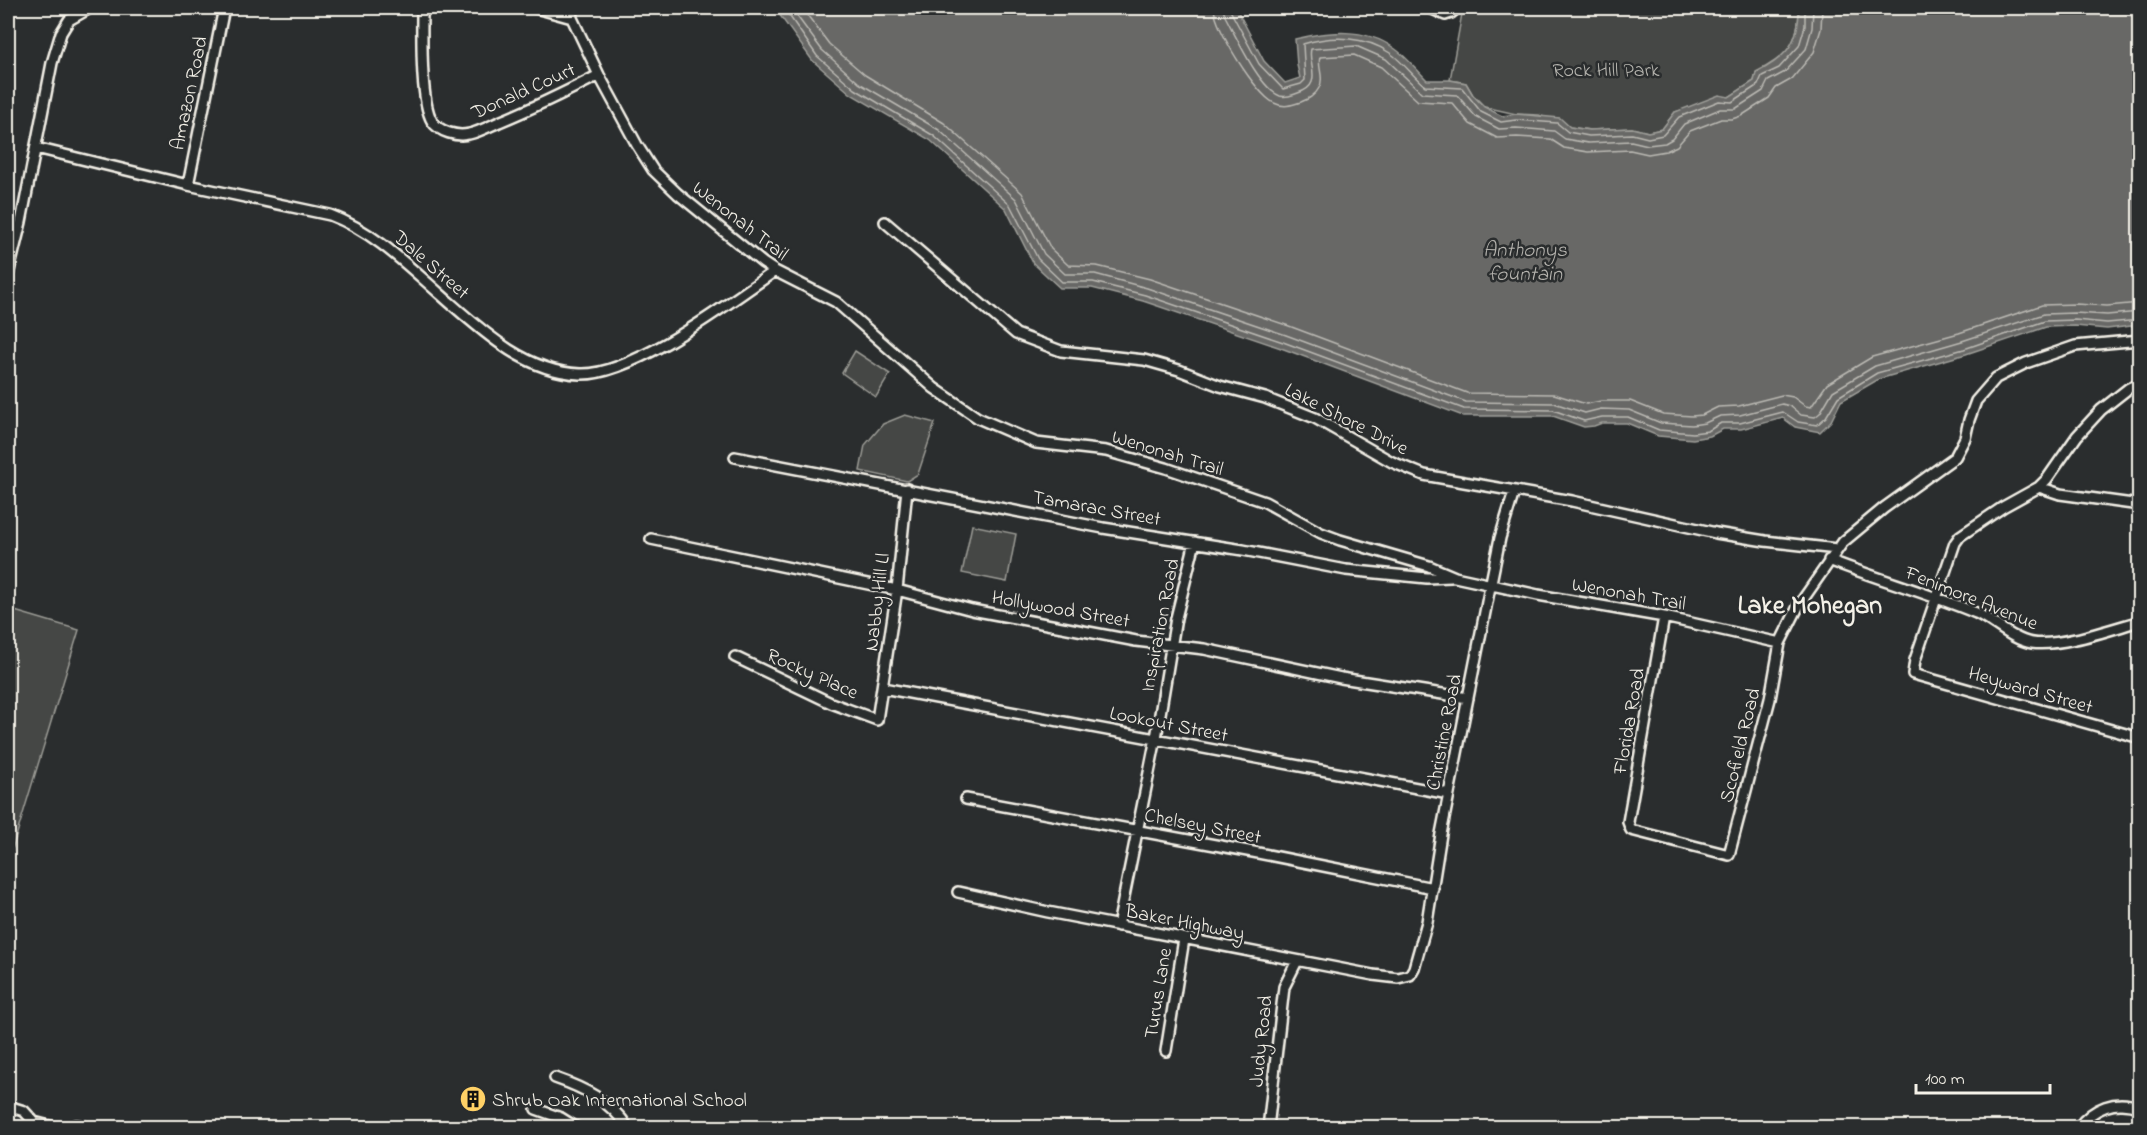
<svg xmlns="http://www.w3.org/2000/svg" width="2147" height="1135" font-family="'Indie Flower',sans-serif">
<style>
.green{fill:#444645;stroke:#9c9c96;stroke-width:1.5}
.water{fill:#676866;stroke:#9f9f9a;stroke-width:1.5}
.lines{fill:none;stroke-linecap:round;stroke-linejoin:round}
.shore{stroke:#bcbab4;stroke-width:1.5}
.minor-casing{stroke:#f4f1e8;stroke-width:14}
.minor{stroke:#2a2d2e;stroke-width:9}
.labels{text-anchor:middle;stroke-width:5;stroke-linejoin:round;paint-order:stroke}
.park-label{font-size:20px;fill:#b6b5af;stroke:#2a2d2e}
.street-label{font-size:20px;fill:#f4f1e8;stroke:#2a2d2e}
.poi-label{font-size:20px;fill:#f4f1e8;stroke:#2a2d2e;text-anchor:start}
.water-label{font-size:21px;font-style:italic;fill:#b5b3ae;stroke:#2a2d2e}
.district-label{font-size:26px;font-weight:bold;fill:#f4f1e8;stroke:#2a2d2e}
</style>
<rect width="100%" height="100%" fill="#2a2d2e"/>
<filter id="ink" filterUnits="userSpaceOnUse"><feTurbulence type="fractalNoise" baseFrequency=".0167" numOctaves="2"/><feDisplacementMap in="SourceGraphic" scale="12" xChannelSelector="R" yChannelSelector="G"/><feConvolveMatrix kernelMatrix="1 2 1 2 8 2 1 2 1" color-interpolation-filters="sRGB"/></filter>
<g filter="url(#ink)">
<path class="green" d="M1463,8H1799C1799,43 1787,57 1756,72L1754,81L1729,97L1675,112L1662,129L1648,132L1632,128L1590,130L1570,127L1539,115L1516,114L1485,107L1473,95L1466,83L1450,80Z
M855,351L890,374L876,397L842,373Z
M905,415L935,423L918,474L907,481L860,471L865,445L883,424Z
M972,525L1016,534L1007,582L962,573Z
M8,609L79,630L8,863Z"/>
<path class="water" d="M778,8H1236L1264,61L1285,83L1300,78L1297,65L1295,39C1329,31 1364,27 1394,48C1406,56 1417,70 1427,80H1450L1466,83L1473,95L1484,107L1502,116L1516,114L1560,118L1570,127L1589,130L1632,128L1648,132L1662,129L1675,112L1719,95L1729,97L1754,81L1756,73C1787,57 1799,43 1799,8H2119L2139,21V325L2107,329L2075,326L2046,327L1966,354L1879,379L1841,401L1831,421L1820,432L1795,427L1783,418L1741,429H1723L1710,436L1693,439L1658,436L1627,423H1602L1594,426L1584,427L1553,416H1463L1281,348L1143,301L1092,288H1060L1033,263L1006,209L930,140L851,94L812,60L779,14Z"/>
<g class="lines">
<path class="shore" d="M784,8L817,56L855,89L934,136L1010,205L1038,259L1062,282H1093L1145,295L1283,342L1464,409L1553,410L1584,421L1602,417H1628L1659,430L1693,433L1708,431L1721,423H1740L1783,412L1798,422L1817,425L1826,417L1838,397L1877,373L1964,349L2045,321L2075,320L2107,323L2140,320
M791,8L822,50L859,83L939,130L1016,199L1044,254L1065,274H1095L1147,288L1286,335L1466,402L1554,403L1585,413L1601,409L1629,410L1661,423L1692,425L1705,423L1720,416L1740,415L1782,404L1790,406L1801,415L1815,417L1820,413L1833,391L1875,366L1962,341L2044,314L2075,313L2107,315L2140,312
M802,8L829,44L865,75L944,123L1022,193L1051,249L1068,265L1097,266L1150,279L1289,326L1467,393L1554,394L1586,404L1601,401H1630L1663,414L1692,416L1702,415L1718,407L1739,406L1782,395L1793,397L1805,406L1811,407L1827,384L1872,357L1959,333L2042,305L2076,304L2107,306L2140,303
M1214,8C1215,29 1255,93 1274,103C1284,108 1292,105 1301,102C1308,99 1315,96 1319,88C1325,77 1317,67 1320,57L1354,55L1381,67L1418,101L1452,103L1470,124L1497,138L1517,137L1550,139L1564,148L1588,152L1630,150L1648,154L1666,151L1677,146L1690,131L1721,119H1732L1741,116L1769,98L1776,88L1792,79L1814,52L1821,29L1822,8
M1223,8L1225,16C1236,36 1259,88 1280,96C1287,98 1292,95 1298,93C1304,91 1310,88 1312,82C1316,71 1308,60 1311,49L1356,46L1386,59L1422,93L1457,95L1476,117L1499,129L1516,128L1554,131L1565,139L1588,143L1631,141L1648,145L1665,143L1672,139L1684,124L1720,109H1735L1763,91L1768,81L1785,72L1806,49L1812,28L1813,8
M1231,8V12L1259,64L1283,89L1301,84L1305,80L1303,44C1332,35 1365,36 1390,53C1403,62 1413,76 1425,86L1462,88L1481,112L1501,122L1516,120L1557,123L1568,132L1589,136L1632,134L1648,138L1663,135L1679,117L1719,101L1732,102L1758,85L1762,76L1779,68L1799,46L1805,26V8"/>
<defs>
<path id="minor" d="M422,8C422,33 420,101 432,121C439,132 457,137 469,134C479,132 490,126 499,122C533,108 566,92 599,75
M536,8L572,18
M571,8L572,18L599,75L637,145L653,170L678,194L763,263L775,271L836,302L934,388L978,418L1036,443L1106,451L1166,468L1265,502L1321,533L1340,540L1429,566L1455,577L1538,595L1664,617L1780,643
M1430,8L1445,15L1451,13L1457,8
M36,148L188,185L330,215C373,231 406,264 440,294C480,329 524,372 580,374C633,376 730,302 775,271
M188,185L224,8
M885,222L1016,334L1061,351L1144,360L1179,370L1220,386L1265,398L1315,418L1392,462L1424,475L1572,501L1716,533L1765,541L1837,549
M8,275L21,222L52,63L61,33L69,20L90,8
M2140,383L2129,388L2101,410L2077,436L2047,479L2039,487L2003,507L1960,536L1955,543L1915,660L1913,674L2140,738
M735,457L1103,528L1243,550L1346,570L1427,578L1451,577
M2039,487L2060,494L2140,505
M651,539L897,590L972,610L1136,641L1204,649L1341,678L1468,698
M1829,560C1877,579 1928,593 1976,613C1994,621 2012,640 2032,643C2061,647 2111,629 2140,621
M1664,617L1628,822L1631,830L1729,855L1770,699L1780,643L1799,605L1843,542L1884,508L1955,457L1965,438L1969,420L1976,401L1996,378L2026,363L2075,346L2140,340
M735,657L831,703L877,720L897,590L907,489
M883,688L1449,794
M966,799L1253,852L1433,888
M958,892L1048,912L1373,975L1398,978L1410,975L1414,968L1427,922L1441,834L1488,597L1500,538L1514,492
M1118,926L1156,738L1176,618L1195,542
M1166,1051L1184,939
M555,1078C584,1088 611,1101 628,1128
M8,1106L24,1111L34,1122L57,1128
M536,1109L561,1118L577,1128
M62,1128L76,1125L92,1128
M1268,1128L1284,987L1297,961
M2078,1128C2092,1108 2116,1098 2140,1108"/>
</defs>
<use href="#minor" class="minor-casing"/>
<use href="#minor" class="minor"/>
</g>
</g>
<defs>
<symbol id="building-disc" viewBox="-11 -11 22 22"><circle r="9.5" fill="#ffd166" stroke="#2a2d2e"/><path d="M-4-6H4V6H1V3H-1V6H-4ZM-2.5-4.3h1.7v1.8h-1.7ZM.8-4.3h1.7v1.8H.8ZM-2.5-1h1.7V.8h-1.7ZM.8-1h1.7V.8H.8Z" fill="#111"/></symbol>
</defs>
<g fill-rule="evenodd">
<use href="#building-disc" x="458" y="1084" width="30" height="30"/>
</g>
<g class="labels">
<g class="park-label">
<text x="1606" y="76">Rock Hill Park</text>
</g>
<g class="street-label">
<text transform="translate(523 90) rotate(-24)" y="7">Donald Court</text>
<text transform="translate(188 93) rotate(-78)" y="7">Amazon Road</text>
<text transform="translate(741 220) rotate(38)" y="7">Wenonah Trail</text>
<text transform="translate(432 264) rotate(41)" y="7">Dale Street</text>
<text transform="translate(1347 418) rotate(27)" y="7">Lake Shore Drive</text>
<text transform="translate(1168 452) rotate(17)" y="7">Wenonah Trail</text>
<text transform="translate(1097 507) rotate(10)" y="7">Tamarac Street</text>
<text transform="translate(1629 593) rotate(10)" y="7">Wenonah Trail</text>
<text transform="translate(1972 597) rotate(22)" y="7">Fenimore Avenue</text>
<text transform="translate(876 602) rotate(-83)" y="7">Nabby Hill Ll</text>
<text transform="translate(1061 608) rotate(10)" y="7">Hollywood Street</text>
<text transform="translate(1159 625) rotate(-79)" y="7">Inspiration Road</text>
<text transform="translate(813 673) rotate(24)" y="7">Rocky Place</text>
<text transform="translate(2031 689) rotate(16)" y="7">Heyward Street</text>
<text transform="translate(1628 721) rotate(-80)" y="7">Florida Road</text>
<text transform="translate(1169 723) rotate(11)" y="7">Lookout Street</text>
<text transform="translate(1443 732) rotate(-79)" y="7">Christine Road</text>
<text transform="translate(1739 745) rotate(-76)" y="7">Scofield Road</text>
<text transform="translate(1203 825) rotate(11)" y="7">Chelsey Street</text>
<text transform="translate(1185 921) rotate(11)" y="7">Baker Highway</text>
<text transform="translate(1157 993) rotate(-81)" y="7">Turus Lane</text>
<text transform="translate(1260 1041) rotate(-84)" y="7">Judy Road</text>
</g>
<g class="poi-label">
<text x="492" y="1106">Shrub Oak International School</text>
</g>
<g class="water-label">
<text x="1525" y="256">Anthonys<tspan x="1525" dy="24">fountain</tspan></text>
</g>
<g class="district-label">
<text x="1810" y="613">Lake Mohegan</text>
</g>
</g>
<rect width="2147" height="1135" fill="none" stroke="#2a2d2e" stroke-width="30"/>
<rect x="15" y="15" width="2117" height="1105" fill="none" stroke="#f4f1e8" stroke-width="2" filter="url(#ink)"/>
<path d="M1916 1084v9h134v-9" fill="none" stroke="#f4f1e8" stroke-width="3"/>
<text x="1925" y="1084" font-size="18" fill="#f4f1e8" stroke="#2a2d2e" stroke-width="4.5" paint-order="stroke">100 m</text>
</svg>
